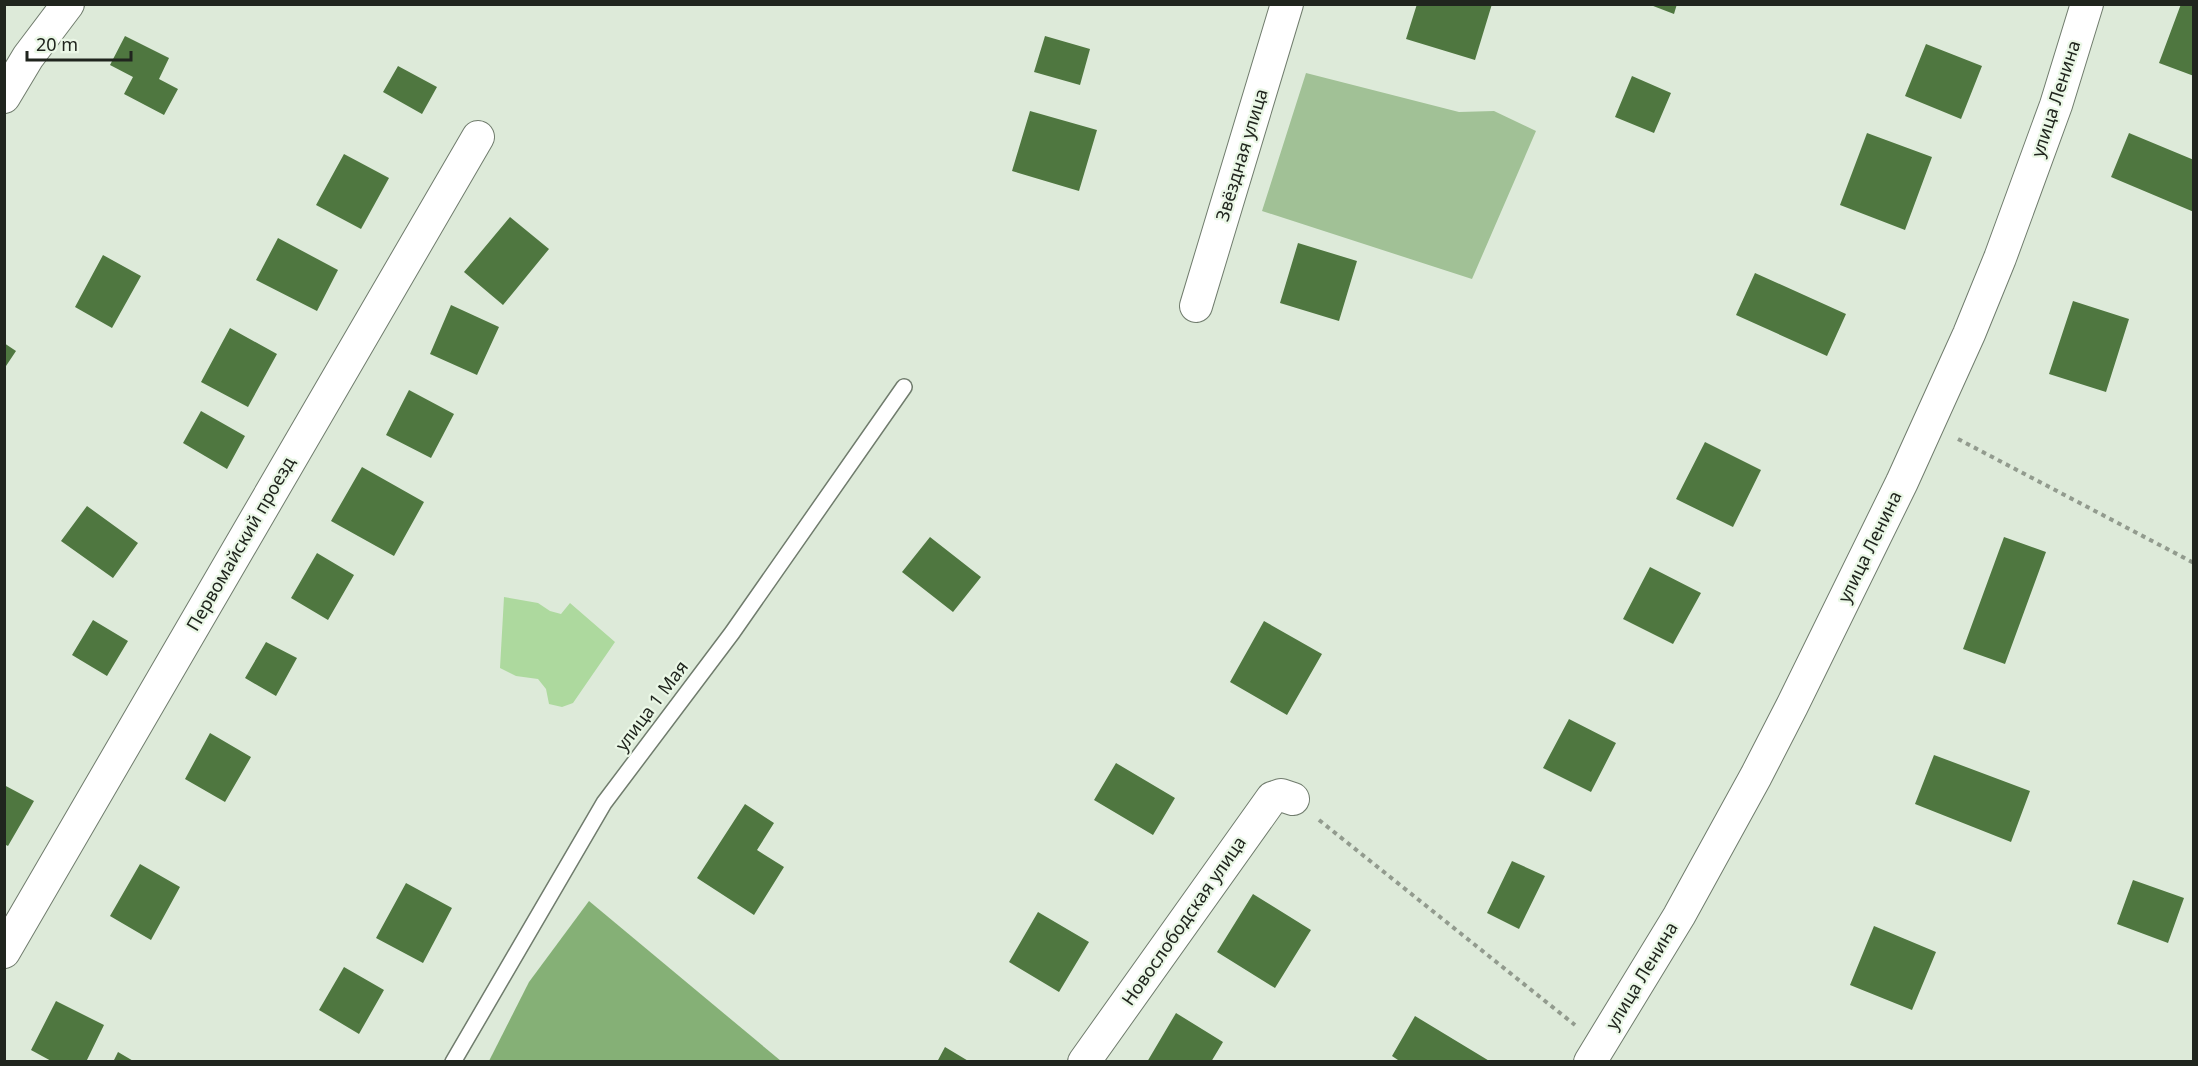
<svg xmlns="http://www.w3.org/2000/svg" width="2198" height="1066" font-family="'Noto Sans',sans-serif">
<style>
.green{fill:#a1c196}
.forest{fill:#85b076}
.water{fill:#add99e}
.building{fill:#4f7740}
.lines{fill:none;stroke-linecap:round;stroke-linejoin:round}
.service-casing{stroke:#707c6d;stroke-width:18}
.minor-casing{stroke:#707c6d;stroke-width:34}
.path{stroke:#929b8e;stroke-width:4;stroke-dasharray:4.5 4.5;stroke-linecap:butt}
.service{stroke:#fff;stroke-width:15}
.minor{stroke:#fff;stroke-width:32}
.labels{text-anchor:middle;stroke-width:4.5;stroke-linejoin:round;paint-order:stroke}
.street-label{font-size:18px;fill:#20251e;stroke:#eaf7e6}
</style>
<rect width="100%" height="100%" fill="#ddead9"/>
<path class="green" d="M1306,73L1459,112L1494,111L1536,131L1472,279L1262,211Z"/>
<path class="forest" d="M589,901L781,1061H489L529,982Z"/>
<path class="water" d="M504,597L538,603L550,611L561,614L570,603L615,642L573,703L562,707L549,704L546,689L538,679L516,676L500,668Z"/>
<path class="building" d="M1417,4H1492L1475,60L1406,39Z
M1648,4H1677L1674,14Z
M2181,4H2194V76L2159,63Z
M125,36L169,58L159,79L178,89L164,115L124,94L133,77L110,65Z
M1045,36L1090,49L1080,85L1034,72Z
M1926,44L1982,66L1961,119L1905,96Z
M398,66L437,87L422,114L383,92Z
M1632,76L1671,93L1654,133L1615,117Z
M1030,111L1097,130L1079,191L1012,171Z
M1867,133L1932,157L1905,230L1840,205Z
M2129,133L2194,160V212L2111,177Z
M344,154L389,178L361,229L316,205Z
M510,217L549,249L503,305L464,272Z
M278,238L338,270L317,311L256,280Z
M1298,243L1357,261L1339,321L1280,303Z
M103,255L141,276L112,328L75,307Z
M1755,273L1846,314L1827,356L1736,315Z
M2073,301L2129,319L2106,392L2049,374Z
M451,305L499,327L477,375L430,354Z
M230,328L277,354L248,407L201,382Z
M4,343L16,351L4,369Z
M409,390L454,414L431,458L386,435Z
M201,411L245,436L227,469L183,443Z
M1705,442L1761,470L1733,527L1676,499Z
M362,467L424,502L394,556L331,521Z
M87,506L138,543L113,578L61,541Z
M930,537L981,577L953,612L902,572Z
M2004,537L2046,552L2005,664L1963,649Z
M317,553L354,575L328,620L291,598Z
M1650,567L1701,593L1673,644L1623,619Z
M93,620L128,641L107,676L72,655Z
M1264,621L1322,654L1287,715L1230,682Z
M266,642L297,658L276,696L245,678Z
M1569,719L1616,743L1591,792L1543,768Z
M210,733L251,757L225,802L185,779Z
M1934,755L2030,791L2011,842L1915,804Z
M1116,763L1175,798L1153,835L1094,800Z
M4,785L34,801L8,846L4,844Z
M745,804L774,823L757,850L784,867L754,915L697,878Z
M1512,861L1545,876L1519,929L1487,913Z
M140,864L180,887L151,940L110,916Z
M2133,880L2184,898L2168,943L2117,924Z
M406,883L452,908L423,963L376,938Z
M1253,894L1311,930L1275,988L1217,952Z
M1038,912L1089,942L1059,992L1009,962Z
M1874,926L1936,952L1912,1010L1850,985Z
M344,967L384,990L359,1034L319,1010Z
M56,1001L104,1025L86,1062H53L31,1050Z
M1176,1013L1223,1042L1211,1062H1147Z
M1415,1016L1491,1062H1401L1392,1056Z
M945,1047L970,1062H937Z
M118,1052L135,1062H113Z"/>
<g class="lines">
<defs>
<path id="service" d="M453,1062L604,803L732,633L904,387"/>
<path id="minor" d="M4,97L28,57L68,4
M1196,306L1287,4
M4,952L478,137
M1084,1062L1272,798L1281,795L1293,799
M1590,1062L1679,916L1756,776L1792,706L1902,482L1969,334L2000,258L2056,105L2087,4"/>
</defs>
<use href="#service" class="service-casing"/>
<use href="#minor" class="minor-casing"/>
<path class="path" d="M1958,439L2194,563
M1319,820L1575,1025"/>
<use href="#service" class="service"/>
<use href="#minor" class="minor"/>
</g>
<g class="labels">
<g class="street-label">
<text transform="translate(2056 99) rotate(-72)" y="6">улица Ленина</text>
<text transform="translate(1242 155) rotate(-73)" y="6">Звёздная улица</text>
<text transform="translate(241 544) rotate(-60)" y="6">Первомайский проезд</text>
<text transform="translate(1870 547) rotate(-64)" y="6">улица Ленина</text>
<text transform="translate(652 706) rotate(-53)" y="6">улица 1 Мая</text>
<text transform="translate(1184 921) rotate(-55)" y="6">Новослободская улица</text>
<text transform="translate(1642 976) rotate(-59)" y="6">улица Ленина</text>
</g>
</g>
<rect width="2198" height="1066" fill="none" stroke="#20251e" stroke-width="12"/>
<path d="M27 51v9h104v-9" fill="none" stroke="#20251e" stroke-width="3"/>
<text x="36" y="51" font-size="18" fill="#20251e" stroke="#eaf7e6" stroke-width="4.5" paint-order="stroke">20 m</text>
</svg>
